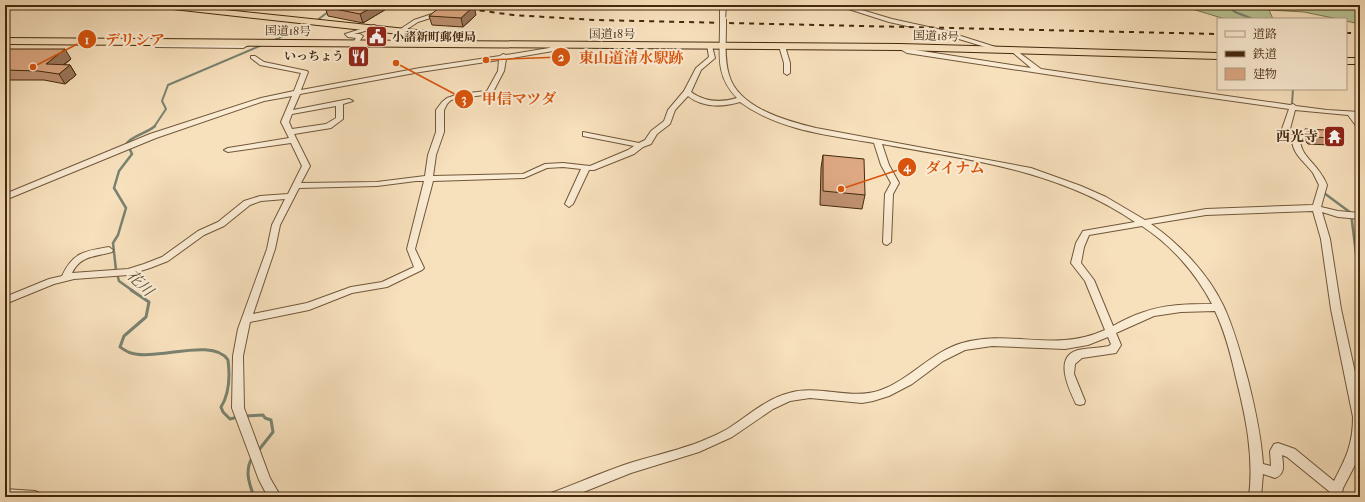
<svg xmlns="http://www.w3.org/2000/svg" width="1365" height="502" font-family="'IM FELL French Canon','Noto Serif JP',serif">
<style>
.green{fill:#b8c394;stroke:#7e7650}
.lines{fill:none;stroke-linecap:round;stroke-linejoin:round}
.stream-far2{stroke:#798270;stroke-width:2}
.stream-far1{stroke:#798270;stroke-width:2.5}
.stream{stroke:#798270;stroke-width:3}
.minor-casing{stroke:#715739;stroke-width:2}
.highway-casing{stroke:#44290d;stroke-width:2}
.minor{fill:#faebd3;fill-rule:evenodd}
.highway{fill:#f7e0bc;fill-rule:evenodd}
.rail{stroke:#44290d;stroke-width:2;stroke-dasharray:5 5;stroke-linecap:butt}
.minor-bridge-casing{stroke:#715739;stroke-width:8;stroke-linecap:butt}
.minor-bridge{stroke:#faebd3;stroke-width:6}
.wall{fill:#be9071;stroke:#44290d}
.shaded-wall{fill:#9b765c;stroke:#44290d}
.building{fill:#dda883;stroke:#44290d}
.labels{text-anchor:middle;stroke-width:4;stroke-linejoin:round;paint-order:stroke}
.far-street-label{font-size:12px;fill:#44290d;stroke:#faebd3}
.far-poi-label{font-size:12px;font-weight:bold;fill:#44290d;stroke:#faebd3;text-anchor:start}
.poi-label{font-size:14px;font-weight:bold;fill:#44290d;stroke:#faebd3;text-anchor:end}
.water-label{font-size:15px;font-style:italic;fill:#5a4e36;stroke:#faebd3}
.leader{fill:none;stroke:#d8540c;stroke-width:1.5}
.callout-dot{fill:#d8540c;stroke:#faebd3;stroke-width:1.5}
.mark-label{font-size:12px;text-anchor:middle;font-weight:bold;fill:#fff}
.callout-label{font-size:15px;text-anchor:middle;font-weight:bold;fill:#d8540c;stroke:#faebd3;stroke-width:4;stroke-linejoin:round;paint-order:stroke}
</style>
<rect width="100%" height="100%" fill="#f7e0bc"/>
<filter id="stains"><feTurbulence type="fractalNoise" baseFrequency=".005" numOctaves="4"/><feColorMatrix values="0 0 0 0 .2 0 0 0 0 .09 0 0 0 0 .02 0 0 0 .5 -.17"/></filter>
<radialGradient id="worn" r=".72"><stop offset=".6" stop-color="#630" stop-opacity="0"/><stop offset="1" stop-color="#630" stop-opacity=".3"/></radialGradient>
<path class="green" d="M1179,5H1360V24L1346,21V19H1338L1304,12L1269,10L1273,19H1225Z"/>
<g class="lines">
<path class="stream-far2" d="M1226,5L1235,12L1253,19
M316,21L328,12
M272,41L312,23
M1292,104L1293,89H1295
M154,127L166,109L162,101L168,85L262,45"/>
<path class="stream-far1" d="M1292,142L1295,150
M1324,193L1351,213L1357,262L1360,267
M133,291L119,281L116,270L113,243L118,235L126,208L114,188L119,171L132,154L127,143C132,136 147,133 155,126"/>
<path class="stream" d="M131,290L149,302L146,317L124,336L120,347C123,349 127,352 131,353C156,361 213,337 228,360C230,376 230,393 221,407L223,412L230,419L238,417
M245,416L263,415L265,418L271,420L273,432L258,451
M253,456C244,470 249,483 254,497"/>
<defs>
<path id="minor" d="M720,5H726L725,20L720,19Z
M836,5H845L892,19L942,30L1005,50L1002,52L939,33L889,22Z
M441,11L444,13L443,14L418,22L404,31L399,30L414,20Z
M723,24L726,26C726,42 724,59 729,75C738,108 787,121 816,128L1031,168L1081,186L1106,197L1145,220L1206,209L1313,205L1319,185C1317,181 1315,177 1313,173C1305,162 1292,154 1292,139L1282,129L1289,109L1104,83L907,53L898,48V46H902L909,49L1031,68L1011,51V49L1013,48L1041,69L1290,105L1293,104L1296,106L1327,110L1360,112V116H1356L1360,120V127H1357L1348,115L1295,110L1290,129L1300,139C1300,153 1312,161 1319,171C1322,175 1325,180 1327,185L1321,207L1338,211L1360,213V219L1338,217L1322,212L1330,239L1341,309L1360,395V451L1356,463L1343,488L1341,497H1329L1330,492L1287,457L1282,455C1283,464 1286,474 1275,478L1263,474L1261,497H1249C1254,456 1246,418 1236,378C1231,355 1225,332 1215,311L1181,312L1154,316L1116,333L1121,345L1116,353L1082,358L1075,364L1074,374L1085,401L1084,404L1080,405L1076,404C1069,389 1053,357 1078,350C1088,348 1099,348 1109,346L1111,344L1108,337L1088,345L1065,349L992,346L965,350L943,361L912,384L889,396L873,401L862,403L810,398L790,401L773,409L732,437L699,452L631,473L571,497H549L551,493C578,483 605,471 633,462C656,455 680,450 702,441C711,437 721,433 729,428C749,415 766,399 789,393C819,384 851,401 881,390C911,379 931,352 962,343C1012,329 1054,353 1105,330L1085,281L1071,263L1076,243L1083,231L1135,222C1059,170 970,160 882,144L889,165L899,183L893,194L891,242L887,245L884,244L883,242L885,194L891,183L881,165L874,143C828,135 778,130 740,102C723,107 703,108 688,96L675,110L670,124L657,134L651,144L643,147L634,154L594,170H589L573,204L569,207L565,204L581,169L563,167L547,168L524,178L433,181L415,249L424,268L422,270L387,287L352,293L309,310L250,322L243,356L244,408L270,478L281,497H268L259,480L232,408L233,356L238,329L267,249L272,225L285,199L261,201L250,205L224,226L204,235L168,261L150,268L128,275L74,279L54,284L5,304V297L49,279L62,276C73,252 85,251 109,247L113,250L112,252C95,257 81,255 72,273L128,269L144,264L162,257L198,231L218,222L244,201L260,196L288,194L302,166L291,143L228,152L224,150L228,148L289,138L281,122L292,96L264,101L156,138L5,200V194L150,134L261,98L294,91L301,73L260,65L251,58V56H255L264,62L307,71L308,72L301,90L420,68L500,56L503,54L506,55L549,48L555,45H559V47L553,51L506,59L504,71L492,94L460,98L451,100L447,104L444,110V132L436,155L433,176L523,174L545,164L563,163L590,166L628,150L634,146L583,136V132L639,143L645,140L651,131L664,121L668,110L684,91L696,68L709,57L707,45L712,46L715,58L701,70L691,92C705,102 720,103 737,98C715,75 720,55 720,26ZM499,60L498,71L487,91L459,94L447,98L442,102L436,110V132L428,155L425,176L377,182L301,183L310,166L294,134L331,128L343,119V104L353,101L349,99L293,110L300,94L420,72ZM336,106V118L326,124L292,129L289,122L292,114ZM416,181H424L407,249L414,267L382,282L351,287L307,303L253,314L275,249L280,225L299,188L377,186ZM1313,211L1321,239L1331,309L1353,417C1353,444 1346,458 1334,481L1295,449L1278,443L1274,444L1270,451L1271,466L1263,464C1261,435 1255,408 1248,380C1241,355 1234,328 1223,305C1208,274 1180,244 1151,224L1206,215ZM1142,226C1171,245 1196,273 1212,304C1188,304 1164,304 1141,313C1132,316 1122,321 1113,326L1094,280L1081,263L1084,247L1089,235Z
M374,25L376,26V28L354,34H360L363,36L357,45L352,44L356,38L348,37L345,34Z
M160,40L163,42L162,44H242L251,40L254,42L243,48L156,47L155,46L158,41Z
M782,44L785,46L790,63V73L787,75L784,73V63L779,46Z
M5,489L35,491L39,493L41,497H5Z"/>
<path id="highway" d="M151,5H178L463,35L467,38L463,41L155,7Z
M5,38L900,44L1218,53V59L900,50L5,44Z
M1346,58H1360V64H1346Z"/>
</defs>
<use href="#minor" class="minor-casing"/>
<use href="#highway" class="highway-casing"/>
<use href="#minor" class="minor"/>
<use href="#highway" class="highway"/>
<path class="rail" d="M440,5L513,15L595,20L1218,34
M1346,33H1360"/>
<defs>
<path id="minor-bridge" d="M723,19V26"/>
</defs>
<use href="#minor-bridge" class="minor-bridge-casing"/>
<use href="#minor-bridge" class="minor-bridge"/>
</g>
<path class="wall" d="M393,5L363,23L328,16L325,7Z
M476,15L463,27L432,25L429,16Z
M5,49L71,59L64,65H70L76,75L65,84L44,80H5Z
M1305,129L1335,138L1330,145L1308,144L1301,136Z
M823,155L865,195L862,209L820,205L821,168Z"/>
<path class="shaded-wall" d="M376,5H393L363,23L360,14Z
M474,6L476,15L463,27L461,18Z
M65,49L71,59L52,73L46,64Z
M70,65L76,75L65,84L59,74Z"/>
<path class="building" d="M329,5H376L360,14L325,7Z
M451,5H457L474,6L461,18L429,16L440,7Z
M5,49H65L46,64L70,65L59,74L38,71L5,70Z
M1305,129L1326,130L1335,138L1313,137Z
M823,155L864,159L865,195L823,191Z"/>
<defs>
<symbol id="civic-square" viewBox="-11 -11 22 22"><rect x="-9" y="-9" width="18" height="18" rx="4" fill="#8f2418" stroke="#faebd3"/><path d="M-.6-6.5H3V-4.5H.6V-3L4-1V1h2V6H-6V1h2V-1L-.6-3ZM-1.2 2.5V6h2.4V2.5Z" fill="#fff"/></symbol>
<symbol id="restaurant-square" viewBox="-11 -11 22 22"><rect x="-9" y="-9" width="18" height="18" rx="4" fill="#8f2418" stroke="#faebd3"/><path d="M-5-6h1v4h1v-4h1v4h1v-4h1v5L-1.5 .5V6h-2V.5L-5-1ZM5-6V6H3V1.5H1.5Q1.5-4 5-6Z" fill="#fff"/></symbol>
<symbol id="temple-square" viewBox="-11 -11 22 22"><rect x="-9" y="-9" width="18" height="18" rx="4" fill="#8f2418" stroke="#faebd3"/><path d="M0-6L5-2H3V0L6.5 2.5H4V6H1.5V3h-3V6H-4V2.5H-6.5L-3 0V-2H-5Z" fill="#fff"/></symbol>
</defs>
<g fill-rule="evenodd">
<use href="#civic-square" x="364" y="24" width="25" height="25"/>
<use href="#restaurant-square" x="346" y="44" width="25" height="25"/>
<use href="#temple-square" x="1322" y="124" width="25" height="25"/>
</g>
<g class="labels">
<g class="far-street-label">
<text transform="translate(288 31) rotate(1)" y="4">国道18号</text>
<text x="612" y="38">国道18号</text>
<text transform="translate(936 36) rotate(2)" y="4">国道18号</text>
</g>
<g class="far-poi-label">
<text x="392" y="41">小諸新町郵便局</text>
<text x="344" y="60" text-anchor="end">いっちょう</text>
</g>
<g class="poi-label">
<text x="1318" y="141">西光寺</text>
</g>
<g class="water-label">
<text transform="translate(140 283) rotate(44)" y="5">花川</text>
</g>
</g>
<path class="leader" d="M33 67L87 39M486 60L561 57M396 63L464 99M841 189L907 167"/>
<g class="callout-dot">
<circle cx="33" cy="67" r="4"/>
<circle cx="486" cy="60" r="4"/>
<circle cx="396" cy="63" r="4"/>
<circle cx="841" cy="189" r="4"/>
<circle cx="87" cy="39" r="10"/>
<circle cx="561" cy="57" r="10"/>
<circle cx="464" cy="99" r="10"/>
<circle cx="907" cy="167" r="10"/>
</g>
<g class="mark-label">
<text x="87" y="44">1</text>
<text x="561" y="61">2</text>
<text x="464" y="103">3</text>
<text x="907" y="171">4</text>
</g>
<g class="callout-label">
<text x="135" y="45">デリシア</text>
<text x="631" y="63">東山道清水駅跡</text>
<text x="519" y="104">甲信マツダ</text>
<text x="955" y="173">ダイナム</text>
</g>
<rect width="1365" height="502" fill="none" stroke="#f7e0bc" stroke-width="20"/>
<rect x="6" y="6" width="1353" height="490" fill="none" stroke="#44290d" stroke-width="2"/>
<rect x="10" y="10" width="1345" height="482" fill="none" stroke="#44290d"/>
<rect x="1217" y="18" width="130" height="72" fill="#faebd3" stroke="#b19d84"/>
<rect x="1225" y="31" width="20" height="6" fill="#faebd3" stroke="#b19d84"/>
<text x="1253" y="38" font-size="12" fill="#44290d">道路</text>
<rect x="1225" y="51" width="20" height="6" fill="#44290d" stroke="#b19d84"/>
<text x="1253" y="58" font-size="12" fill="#44290d">鉄道</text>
<rect x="1225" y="68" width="20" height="12" fill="#dda883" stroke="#b19d84"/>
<text x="1253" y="78" font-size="12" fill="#44290d">建物</text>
<rect width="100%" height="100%" filter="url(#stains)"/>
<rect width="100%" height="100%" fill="url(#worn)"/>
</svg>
